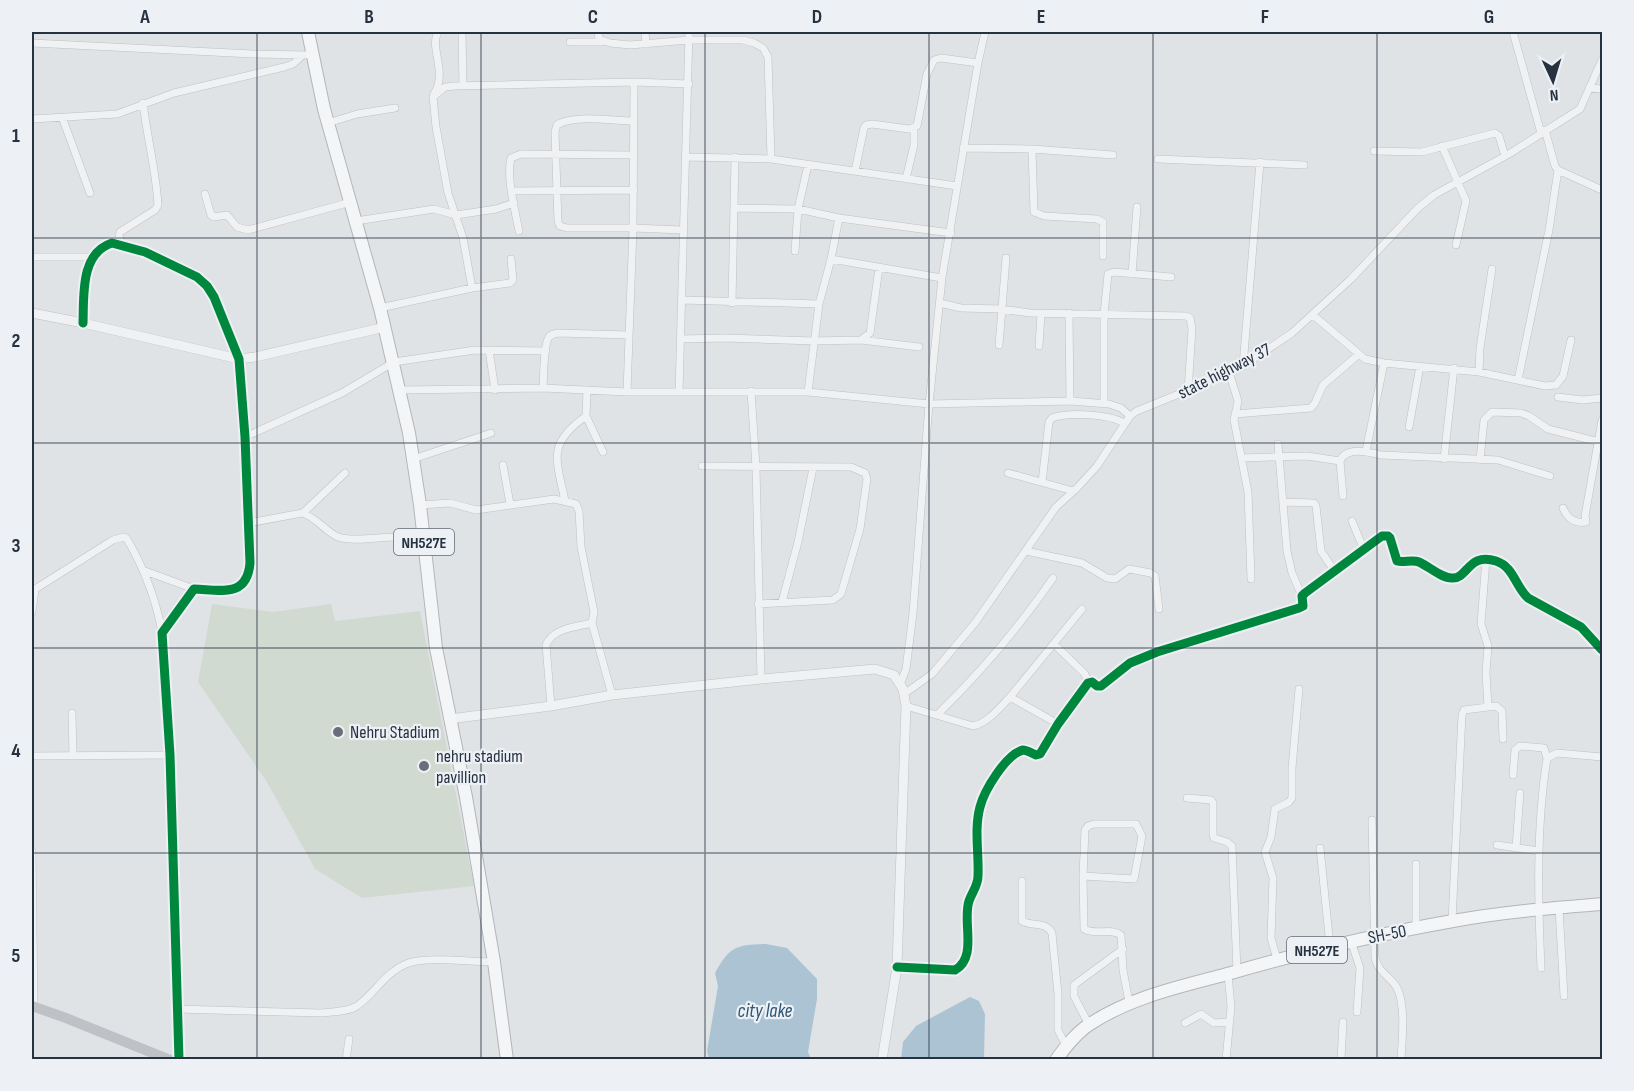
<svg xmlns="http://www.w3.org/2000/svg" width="1634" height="1091" font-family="'Sofia Sans Condensed',sans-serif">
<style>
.green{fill:#d1dad0}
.water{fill:#acc3d3}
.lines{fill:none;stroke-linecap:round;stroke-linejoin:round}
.minor-casing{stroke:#bec1c3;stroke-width:8}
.tertiary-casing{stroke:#bec1c3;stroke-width:10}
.trunk-casing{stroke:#b2b6ba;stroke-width:14}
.minor{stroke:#eff1f2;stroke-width:7}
.tertiary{stroke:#eff1f2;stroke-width:9}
.secondary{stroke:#bec2c6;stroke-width:10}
.trunk{stroke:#f4f5f6;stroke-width:12}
.cycleway-casing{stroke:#edf1f6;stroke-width:13}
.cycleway{stroke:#00873e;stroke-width:9}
.grid{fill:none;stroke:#263240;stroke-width:1.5;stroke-opacity:0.55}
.poi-dot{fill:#67707a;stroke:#edf1f6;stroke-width:2}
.labels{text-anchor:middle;stroke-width:4.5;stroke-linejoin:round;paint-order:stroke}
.shield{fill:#edf1f6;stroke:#626b77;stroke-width:1.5}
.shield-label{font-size:16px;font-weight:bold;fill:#263240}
.street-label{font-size:18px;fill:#263240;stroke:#edf1f6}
.poi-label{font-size:18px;fill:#263240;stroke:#edf1f6;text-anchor:start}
.water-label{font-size:20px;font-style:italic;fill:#2e5576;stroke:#edf1f6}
.neatline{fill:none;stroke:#263240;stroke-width:2}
.grid-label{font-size:20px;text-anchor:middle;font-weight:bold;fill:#263240}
</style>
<rect width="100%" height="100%" fill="#e0e3e5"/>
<path class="green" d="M212,604L273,612L331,604L335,621L420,611L474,886L362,898L315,869L267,782L198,682Z"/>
<path class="water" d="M766,944L787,948L817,979V999L808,1052L811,1059H709L707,1051L718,986L715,973C730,946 736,945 766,944Z
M970,997L979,1001L985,1014L984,1059H901L903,1042L916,1026Z"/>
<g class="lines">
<defs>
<path id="minor" d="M462,32L463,86
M598,32L599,39L610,43L630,45L689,40H743L754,43L763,48L768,57L771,159
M645,32L646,44
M1513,32L1541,133
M570,42H603
M32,43L253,54L306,55
M1589,88L1602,89
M434,94C448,72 429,48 438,32
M62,117L90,193
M32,119L117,114L174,93L284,67L293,64L303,55
M633,121C613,121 573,114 557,125L555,132L558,222L560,226L567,228H633L682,230
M328,123L357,114L395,108
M1545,130L1555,166L1558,170L1602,190
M1442,146L1466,201L1456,245
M963,148L1032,149L1113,155
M1032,149L1034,212L1044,216L1097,219L1103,222V256
M1374,151L1422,152L1495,133L1499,136L1505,156
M686,157L771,159L957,186
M1158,159L1304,165
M855,171L864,128L866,125L872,124L909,129L917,126L927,74L934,60L941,58L978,63
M906,179L914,145V129
M512,191L634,190
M205,194L211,215L214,217L227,215L237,227L248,230L351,202
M734,208L798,209L839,218L951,233
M356,221L434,209L456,215L496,209L514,203
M519,231C515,210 506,177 511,158L521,154L633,155
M122,245L119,237L120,232L155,210L158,205C156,170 147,137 143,103
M795,251L798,209L808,165
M32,257H93
M831,259L942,278
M1132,274L1137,207
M472,288L463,238L448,193L436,127L433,97L445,87L455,86L634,82L689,84
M682,300L819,304
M732,303L735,157
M940,303L961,308L1001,309L1030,313L1186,316L1190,318L1192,329L1188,391
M380,308L472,288L510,283L513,280L511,259
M1069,313L1070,401
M1313,315L1365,359L1384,363L1479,372L1545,386L1556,385L1563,376L1571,340
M83,323C84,296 80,253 112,243C138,249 191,266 207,287C222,305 231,337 239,359
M680,339L725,338L814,341L861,340L919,347
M861,340L870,333L879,268
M999,345L1006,258
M1039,346L1041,314
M489,350L495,390
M1243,366L1260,162
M1229,372L1238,401L1234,420L1248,492L1251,579
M1479,372L1480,348L1492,269
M1518,380L1549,230L1558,170
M543,388C544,376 543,347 549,337C551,334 554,334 558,333L629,335
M400,390L543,388L627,392H808L929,404L1070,401L1109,404L1121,408L1130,416
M751,391L756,467L761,679
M627,392L633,228L634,82
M679,392L689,32
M808,392L819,304L831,259L839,218
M1558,397L1583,400L1602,398
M1104,403V314L1108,274L1114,272L1171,277
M1235,414L1311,408L1315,403L1323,385L1358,355
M586,416L603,452
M1409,427L1420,366
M245,437L342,393L394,362L475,350L546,351
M1278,444L1287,551L1292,573L1302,596
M1366,451L1384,363
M1241,458L1307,456L1340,461
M413,459L491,433
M1444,459L1454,368
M1480,460L1484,420L1492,412L1521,413L1529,416L1548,429L1599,442
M503,465L510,504
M702,466L851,467L865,473L867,479L860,529L841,594L833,600L758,604
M1008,473L1073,491
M1042,482L1049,422L1052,418C1069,412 1109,414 1124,423
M1343,496L1340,461C1346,446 1369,452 1381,455L1498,460L1550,476
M565,501C556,458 547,444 586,416L587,390
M1283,502L1314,503L1316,506L1321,551L1335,572
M420,505L450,503L476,510L554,499L576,504L579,511L581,547L594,612L592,623L612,695
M1563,508C1567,518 1575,524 1586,522L1585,516L1602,420
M303,513L345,473
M1352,521L1364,550
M249,523L302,513C316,517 325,531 338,537C351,542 380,537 395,537
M1026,551L1082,563L1107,578L1115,579L1129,569L1151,573L1155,576L1159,609
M1486,559L1481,624L1488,646L1486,672L1488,707
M145,571L194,589
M32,591L113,540L124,537L127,539C145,570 156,598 162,633
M782,602L798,542L813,468
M32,612L35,590
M1054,644L1085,674L1088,683
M901,682L906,669L913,613L929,404L942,278L978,63L985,32
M904,694L932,674L975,623L1056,507L1077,488L1097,466L1130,416L1137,411L1196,387L1243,366L1292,333L1351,279L1418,208L1434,195L1509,154L1580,109L1602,60
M1010,697L1082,609
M551,706L546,645C553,628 576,627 592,623
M906,706L973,726C988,723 1000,707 1010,697L1058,724
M72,713L73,756
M937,715C980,673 1018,629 1053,578
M32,756L170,755
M1513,775L1515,750L1520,746L1544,748L1547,758
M1187,798L1211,800L1213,803V835L1214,838L1227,842L1232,846L1237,971
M1372,820L1375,958C1378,972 1391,977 1397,988C1406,1005 1402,1041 1401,1060
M1497,845L1539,851
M1320,848L1330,946
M1516,848L1520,793
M32,851L34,1007
M1083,876L1085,830L1088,826L1094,824H1136L1142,836L1134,879L1083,876L1084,929C1096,936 1110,927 1121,935L1123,970L1129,1002
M1022,881V921C1032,927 1046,921 1052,933L1058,994V1030L1066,1046
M1559,908L1564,996
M1452,921L1462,715L1464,710L1496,706L1502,711L1503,739
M1416,929V864
M1351,941L1360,968L1357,1012
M1277,959L1271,938L1273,878L1265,852L1271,837L1275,809L1289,802L1292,798V768L1299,689
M897,967L955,970C978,957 962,922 969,901C972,892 978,886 978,876C979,853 974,829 980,807C984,791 1006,754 1023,750C1027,750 1033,754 1036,755L1040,754L1058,724L1088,683L1092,682L1097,686H1101L1130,663L1157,652L1299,608L1303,606L1302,596L1305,593L1382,536H1388L1390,538L1397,561C1404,563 1412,559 1419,562C1430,567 1441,578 1452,578C1468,579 1468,552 1496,561C1514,567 1515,586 1528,598L1581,627L1602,650
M1541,968C1538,898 1536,827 1547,758L1557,753L1602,757
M177,1009L321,1013C332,1012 347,1012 357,1006C374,994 386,972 406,964C425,956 471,962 494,962
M1185,1023L1201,1014L1214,1023L1230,1022
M1089,1025L1074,996V985L1123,949
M346,1060L349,1039
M1226,1060L1231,1007L1228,974
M1341,1060L1343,1022"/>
<path id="tertiary" d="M32,313L83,323L239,359L255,357L385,327
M449,719L551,706L612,695L761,679L875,669L894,675L903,689L906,706L897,967L882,1060
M179,1060L170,755L162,633L194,589C221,590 247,598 250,563L245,437L239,359"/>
<path id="trunk" d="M308,32L324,109L380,308L409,433L420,505L436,648L466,797L494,962L507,1060
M1056,1060C1066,1046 1076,1033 1090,1024C1133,996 1183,986 1231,973C1304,952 1378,934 1453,921C1502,912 1553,908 1602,904"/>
</defs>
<use href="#minor" class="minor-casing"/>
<use href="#tertiary" class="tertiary-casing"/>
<use href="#trunk" class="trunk-casing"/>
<use href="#minor" class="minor"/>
<use href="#tertiary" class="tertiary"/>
<path class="secondary" d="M32,1006L66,1018L170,1060"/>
<use href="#trunk" class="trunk"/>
<defs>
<path id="cycleway" d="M83,323C84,296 80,253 112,243L145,252L197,277L207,286L214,297L239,359L245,437L250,563C247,598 221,590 194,589L162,633L170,755L179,1060
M897,967L955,970C978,957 962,922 969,901C972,892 978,886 978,876C979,853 974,829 980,807C984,791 1006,754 1023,750C1027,750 1033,754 1036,755L1040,754L1058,724L1088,683L1092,682L1097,686H1101L1130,663L1157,652L1299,608L1303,606L1302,596L1305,593L1382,536H1388L1390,538L1397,561C1404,563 1412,559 1419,562C1430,567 1441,578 1452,578C1468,579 1468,552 1496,561C1514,567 1515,586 1528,598L1581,627L1602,650"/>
</defs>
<use href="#cycleway" class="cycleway-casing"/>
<use href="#cycleway" class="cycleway"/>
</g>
<path class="grid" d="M257,32V1060M481,32V1060M705,32V1060M929,32V1060M1153,32V1060M1377,32V1060M32,238H1602M32,443H1602M32,648H1602M32,853H1602"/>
<g class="poi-dot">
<circle cx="338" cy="732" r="6"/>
<circle cx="424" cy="766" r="6"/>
</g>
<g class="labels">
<g class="shield">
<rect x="394" y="529" width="60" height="26" rx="4.5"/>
<rect x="1287" y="937" width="60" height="26" rx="4.5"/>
</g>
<g class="shield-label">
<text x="424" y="548">NH527E</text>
<text x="1317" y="956">NH527E</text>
</g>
<g class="street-label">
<text transform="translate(1224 371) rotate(-27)" y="6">state highway 37</text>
<text transform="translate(1387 934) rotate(-11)" y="6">SH-50</text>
</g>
<g class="poi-label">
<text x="350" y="738">Nehru Stadium</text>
<text x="436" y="762">nehru stadium<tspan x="436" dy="21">pavillion</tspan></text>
</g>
<g class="water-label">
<text x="765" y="1017">city lake</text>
</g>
</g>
<rect width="1634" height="1091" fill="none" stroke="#edf1f6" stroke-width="66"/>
<g transform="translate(1553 81) rotate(176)" stroke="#edf1f6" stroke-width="4.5" paint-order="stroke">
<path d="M0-4.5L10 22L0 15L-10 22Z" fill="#263240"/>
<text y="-9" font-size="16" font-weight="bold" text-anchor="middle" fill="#263240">N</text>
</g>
<rect x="33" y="33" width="1568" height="1025" class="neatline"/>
<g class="grid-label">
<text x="145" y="23">A</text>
<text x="369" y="23">B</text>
<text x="593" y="23">C</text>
<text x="817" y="23">D</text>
<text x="1041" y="23">E</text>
<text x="1265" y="23">F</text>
<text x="1489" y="23">G</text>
<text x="16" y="142">1</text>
<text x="16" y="347">2</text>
<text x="16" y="552">3</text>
<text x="16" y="757">4</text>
<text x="16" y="962">5</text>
</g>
</svg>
